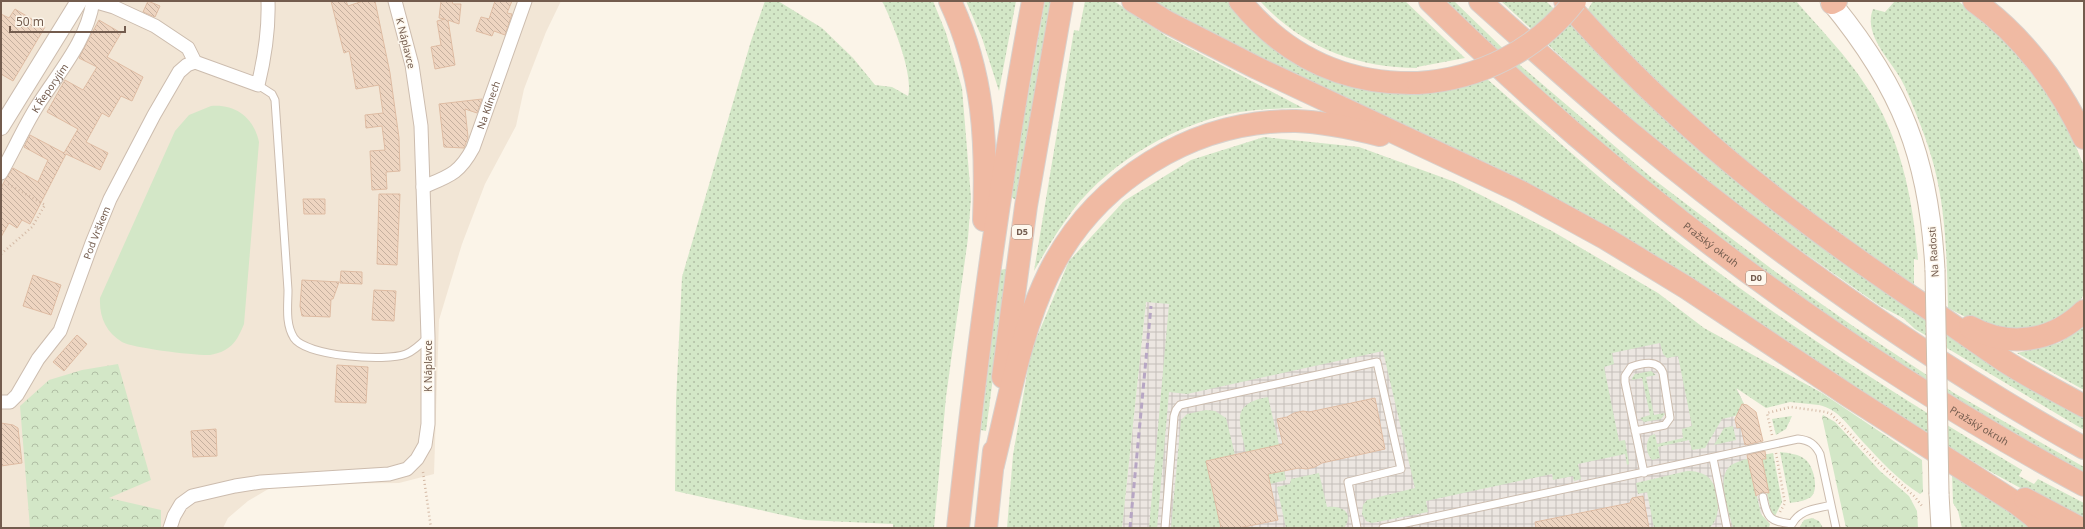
<svg xmlns="http://www.w3.org/2000/svg" width="2085" height="529" font-family="'Noto Sans',sans-serif">
<style>
.residential{fill:#f2e6d6}
.industrial{fill:url(#industrial-grid)}
.green{fill:url(#green-dots)}
.forest{fill:url(#forest-crowns)}
.pitch{fill:#d3e7c7}
.building{fill:url(#building-back-hatch);stroke:#dfbca3}
.lines{fill:none;stroke-linecap:round;stroke-linejoin:round}
.service-casing{stroke:#ccbcae;stroke-width:9}
.minor-casing{stroke:#ccbcae;stroke-width:15}
.tertiary-casing{stroke:#ccbcae;stroke-width:18}
.secondary-casing{stroke:#cebdac;stroke-width:21}
.motorway-casing{stroke:#d8d1cd;stroke-width:24}
.path{stroke:#d3b8a4;stroke-width:2.5;stroke-dasharray:1 3;stroke-linecap:butt}
.service{stroke:#fff;stroke-width:7}
.minor{stroke:#fff;stroke-width:13}
.tertiary{stroke:#fff;stroke-width:16}
.secondary{stroke:#fff;stroke-width:19}
.motorway{stroke:#f0baa3;stroke-width:22}
.rail{stroke:#b7a6c4;stroke-width:3;stroke-dasharray:6 4;stroke-linecap:butt}
.secondary-bridge-casing{stroke:#cebdac;stroke-width:21;stroke-linecap:butt}
.motorway-bridge-casing{stroke:#d8d1cd;stroke-width:24;stroke-linecap:butt}
.secondary-bridge{stroke:#fff;stroke-width:19}
.motorway-bridge{stroke:#f0baa3;stroke-width:22}
.labels{text-anchor:middle;stroke-width:3;stroke-linejoin:round;paint-order:stroke}
.shield{fill:#fef8ee;stroke:#9d8b7e;stroke-width:1}
.shield-label{font-size:9px;font-weight:bold;fill:#735c4e}
.street-label{font-size:10px;fill:#735c4e;stroke:#fef8ee}
</style>
<defs>
<pattern id="industrial-grid" width="8" height="8" patternUnits="userSpaceOnUse"><rect width="8" height="8" fill="#ece6e1"/><path d="M0 4h8M4 0v8" fill="none" stroke="#c4beb9"/></pattern>
<pattern id="green-dots" width="8" height="8" patternUnits="userSpaceOnUse"><rect width="8" height="8" fill="#d3e7c7"/><path d="M2 2h.1M6 6h.1" fill="none" stroke="#b0bea4" stroke-width="1.8" stroke-linecap="round"/></pattern>
<pattern id="forest-crowns" width="20" height="18" patternUnits="userSpaceOnUse"><rect width="20" height="18" fill="#d3e7c7"/><path d="M2 6a3 3 0 1 1 6 0M12 15a3 3 0 1 1 6 0" fill="none" stroke="#b0bea4"/></pattern>
<pattern id="building-back-hatch" width="6" height="6" patternUnits="userSpaceOnUse"><rect width="6" height="6" fill="#eed5c1"/><path d="M-1 5l2 2M0 0l6 6M5-1l2 2" fill="none" stroke="#c5b09f"/></pattern>
</defs>
<rect width="100%" height="100%" fill="#fbf4e8"/>
<path class="residential" d="M1,1H561L546,32L524,89L516,126L485,184L462,244L439,320L434,474L399,483L307,484L270,488L248,501L228,518L223,528H1Z"/>
<path class="industrial" d="M1540,250L1736,387L1744,404L1739,408V415L1734,416L1737,428L1741,427L1757,436L1774,509L1771,512L1752,516L1756,528H1122L1146,302Z"/>
<path class="green" d="M765,1H778L822,28L853,58L875,85L892,87L908,96C914,74 892,21 882,1H933L946,33L962,88L971,198L968,238L946,397L934,528H893V524L805,520L675,491L676,401L682,277L751,41Z
M966,1H1016L999,91L982,38Z
M1045,1H1052L1017,201L1010,196Z
M1085,1H1114L1166,36L1303,108C1282,108 1261,109 1240,112C1177,123 1112,160 1073,210C1058,230 1046,250 1034,271L1074,30L1079,31Z
M1152,1H1231L1279,49L1419,93L1455,89L1487,79C1556,139 1625,202 1698,257C1801,335 1911,405 2022,470L2019,476L2034,484L2038,479L2084,503V523L1982,467L1795,350L1682,273L1577,210L1489,164L1251,59Z
M1260,1H1405L1465,58L1417,67V68C1356,68 1301,46 1260,1Z
M1444,1H1454L1521,66L1652,178L1773,270L1853,326L1954,393L2084,467V474C2040,449 1994,425 1951,399C1768,285 1601,149 1444,1Z
M1501,1H1546C1622,75 1695,152 1780,216C1876,290 1980,350 2084,413V430L1915,329L1903,318L1880,306L1770,229L1698,174L1600,93Z
M1593,1H1796C1820,29 1846,55 1866,86C1901,136 1913,200 1918,260L1914,259V285C1795,208 1683,116 1587,11Z
M1895,1H1958L2003,37L2043,86L2066,123L2084,166V294L2077,306L2062,320L2020,332L1975,322L1948,308C1947,261 1946,212 1934,166C1927,139 1916,113 1905,87C1895,63 1862,37 1873,9L1885,12Z
M1264,137L1359,147L1455,182L1552,231L1658,293L1704,328L1822,393L1819,405L1790,402L1766,408L1736,388L1744,404L1739,408V415L1722,419L1705,448L1692,450L1689,440L1658,447L1660,458L1652,460C1646,453 1645,444 1650,436L1655,434L1657,444L1683,438L1682,429L1692,426L1678,356L1667,358L1663,354L1660,343L1612,353L1614,364L1604,367L1619,441L1625,440L1629,464L1627,465L1625,454L1578,464L1581,479L1574,481L1573,476L1553,480L1552,474L1426,501L1428,512L1372,523L1366,521L1362,514L1363,505L1367,500L1415,488L1383,351L1187,394L1169,392L1157,528H1149L1169,304L1146,302L1122,528H1007L1013,455L1031,351L1069,261L1124,201L1191,160Z
M1005,269L1007,271L986,431L981,430L1000,270Z
M2084,327V390L2017,353L2059,343Z
M1651,371L1656,375L1646,377L1654,415L1664,413L1665,414L1661,419L1644,422L1640,418L1650,415L1642,378L1632,380V378L1635,374Z
M1268,397L1281,453H1246C1240,422 1229,404 1268,397Z
M1206,410L1215,411L1226,418L1235,455L1206,461L1221,528H1171L1181,420L1187,414Z
M1792,416L1786,429L1776,435L1772,419Z
M1733,426L1736,440L1714,445L1724,428Z
M1780,452C1789,453 1799,454 1806,460C1814,467 1819,490 1811,497C1805,501 1796,502 1790,503Z
M1773,453L1782,502L1775,516L1771,512L1767,493H1769L1752,476L1761,514L1770,524L1769,528H1733C1729,512 1714,474 1733,464C1745,458 1760,456 1773,453Z
M1282,461L1286,480L1270,484L1267,468Z
M1687,471C1694,471 1702,472 1708,477C1719,486 1723,518 1709,528H1654L1647,492L1638,494L1636,483Z
M1319,473L1327,507C1341,505 1355,512 1344,528H1286L1277,487L1290,484L1291,479Z
M1952,474L2033,528H1962L1958,511L1953,503Z
M1812,518L1819,521L1823,528H1799L1804,520Z"/>
<path class="forest" d="M118,364L151,480L109,498L161,510V528H30L20,406L49,380L82,370Z
M1822,393L1922,460L1923,492L1920,494C1899,481 1880,460 1863,442C1850,428 1839,409 1819,405Z
M1823,415L1835,422L1880,471L1909,496L1917,511L1918,528H1846L1822,417Z"/>
<path class="pitch" d="M211,106C236,104 254,118 259,142L244,324C240,334 235,345 225,350C220,353 214,354 210,355C198,356 132,348 122,342C106,332 99,317 100,298L175,131L189,115Z"/>
<path class="building" d="M148,1L160,6L155,17L143,12Z
M331,1H346L348,6L363,1H375L390,73L399,138L400,171L386,172L387,189L372,190L370,151L385,150L382,126L366,128L365,115L383,113L379,85L356,89L350,55L349,51L344,53Z
M441,1H452L453,4H461L459,24L448,20L455,65L435,69L431,47L441,45L437,21L445,19L439,18Z
M495,1H512L507,13L512,14L505,35L494,31L492,36L476,31L481,17L489,19Z
M15,9L45,27L13,81L1,74V14L9,18Z
M99,20L121,33L107,57L143,77L132,101L121,96L109,117L102,113L86,142L108,153L100,170L66,154L30,224L22,220L17,228L9,223L1,237V188L5,180L13,168L38,182L48,160L24,147L30,135L64,153L78,129L47,112L65,80L83,90L97,67L79,58Z
M482,99L477,113L465,109L468,137L464,148L444,147L439,104Z
M379,194H400L397,265L377,264Z
M303,199H325V214H304Z
M341,271L362,272V284L340,283Z
M33,275L61,285L51,315L23,306Z
M302,280L339,282L333,299H331L330,317L302,316L300,306Z
M374,290L396,291L394,321L372,320Z
M77,335L87,344L64,371L53,362Z
M337,365L368,367L366,403L335,402Z
M1375,398L1385,449L1322,463L1315,467L1306,469L1299,468L1268,474L1278,520L1239,528H1221L1206,461L1283,444L1277,419L1287,417L1294,413L1303,411L1309,412Z
M1742,404L1747,405L1756,412L1763,441L1745,445L1741,427L1737,428L1735,419Z
M1,423L13,425L18,428L22,463L1,466Z
M216,429L217,456L193,457L191,431Z
M1765,451L1766,459H1762L1769,493L1762,492L1756,496L1747,455Z
M1643,496L1649,528H1536L1535,522L1630,503L1632,498Z"/>
<g class="lines">
<defs>
<path id="service" d="M258,85L272,94L275,100L288,290C288,305 285,324 294,338C306,356 386,362 406,354C414,351 421,344 428,337
M1635,431L1665,425L1670,418L1663,373C1658,359 1642,363 1631,367L1625,376V382L1644,473
M1713,458L1727,528
M1763,497C1767,519 1770,521 1792,524C1800,509 1816,509 1831,505
M1165,528L1174,416L1176,410L1180,405L1377,362L1401,469L1348,482L1357,528
M1383,528L1798,439C1809,440 1815,444 1820,454L1836,528"/>
<g id="minor">
<path d="M93,1L114,7L155,26L188,48L195,62L258,85C265,56 269,30 268,1"/>
<path id="s1" d="M1,173C13,152 23,129 36,108C57,74 87,42 93,1"/>
<path id="s2" d="M423,187C449,176 459,174 473,148L525,1"/>
<path id="s3" d="M1,402H10L17,395L38,359L60,331L92,243L110,199L154,115L179,72L187,65L195,62"/>
<path d="M170,528L174,516L181,504L192,496L235,486L261,482L389,474L407,469L417,459L425,445L428,424V337L421,126L412,65L395,1"/>
</g>
<path id="tertiary" d="M1,127L79,1"/>
<path id="secondary" d="M1830,1C1902,88 1929,158 1935,270
M1939,494L1941,528"/>
<g id="motorway">
<path d="M950,1C984,74 987,140 984,220"/>
<path d="M1133,1L1167,22L1257,68L1521,192L1605,238L1687,288L1849,396L2016,503L2033,516L2044,528"/>
<path d="M1240,1C1286,57 1345,85 1418,83"/>
<path id="s4" d="M1430,1C1624,192 1844,355 2084,485"/>
<path d="M1480,1C1529,45 1578,89 1628,131C1770,248 1924,359 2084,448"/>
<path d="M1565,1C1669,120 1783,210 1913,298C1943,318 1973,340 2003,360C2029,377 2057,391 2084,406"/>
<path d="M1974,1C2022,35 2060,86 2084,138"/>
<path d="M1832,3L1836,1"/>
<path d="M1970,327C2009,348 2052,342 2084,311"/>
<path d="M1003,377L1026,206L1062,1"/>
<path d="M993,465C1009,401 1020,332 1049,273C1095,181 1192,120 1296,121C1325,122 1352,128 1380,135"/>
<path d="M2025,499L2080,528"/>
<path d="M958,528C977,351 1000,176 1033,1"/>
<path d="M986,528L994,451"/>
</g>
</defs>
<use href="#service" class="service-casing"/>
<use href="#minor" class="minor-casing"/>
<use href="#tertiary" class="tertiary-casing"/>
<use href="#secondary" class="secondary-casing"/>
<use href="#motorway" class="motorway-casing"/>
<path class="path" d="M1,254L32,227L45,205L8,184
M1772,435L1767,413L1791,407L1826,412L1831,414L1877,462L1915,497L1922,506
M1776,453L1785,503L1780,512
M423,472L431,528"/>
<use href="#service" class="service"/>
<use href="#minor" class="minor"/>
<use href="#tertiary" class="tertiary"/>
<use href="#secondary" class="secondary"/>
<use href="#motorway" class="motorway"/>
<path class="rail" d="M1130,528L1151,306"/>
<defs>
<path id="secondary-bridge" d="M1935,270L1939,494"/>
<path id="motorway-bridge" d="M1418,83C1480,79 1537,50 1575,1"/>
</defs>
<use href="#secondary-bridge" class="secondary-bridge-casing"/>
<use href="#motorway-bridge" class="motorway-bridge-casing"/>
<use href="#secondary-bridge" class="secondary-bridge"/>
<use href="#motorway-bridge" class="motorway-bridge"/>
</g>
<g class="labels">
<g class="shield">
<rect x="1012" y="225" width="20" height="14" rx="3"/>
<rect x="1746" y="271" width="20" height="14" rx="3"/>
</g>
<g class="shield-label">
<text x="1022" y="235">D5</text>
<text x="1756" y="281">D0</text>
</g>
<g class="street-label">
<text transform="translate(406 43) rotate(76)" y="4">K Náplavce</text>
<text dy="4" stroke="none"><textPath href="#s1" startOffset="98">K Řeporyjím</textPath></text>
<text dy="4" stroke="none"><textPath href="#s2" startOffset="111">Na Klínech</textPath></text>
<text dy="4" stroke="none"><textPath href="#s3" startOffset="201">Pod Vrškem</textPath></text>
<text dy="4" stroke="none"><textPath href="#s4" startOffset="372">Pražský okruh</textPath></text>
<text transform="translate(1933 252) rotate(-94)" y="4">Na Radosti</text>
<text transform="translate(428 366) rotate(-90)" y="4">K Náplavce</text>
<text dy="4" stroke="none"><textPath href="#s4" startOffset="696">Pražský okruh</textPath></text>
</g>
</g>
<rect width="2085" height="529" fill="none" stroke="#735c4e" stroke-width="4"/>
<path d="M10 26v6h115v-6" fill="none" stroke="#735c4e" stroke-width="2"/>
<text x="16" y="26" font-size="12" fill="#735c4e" stroke="#fef8ee" stroke-width="3" paint-order="stroke">50 m</text>
</svg>
